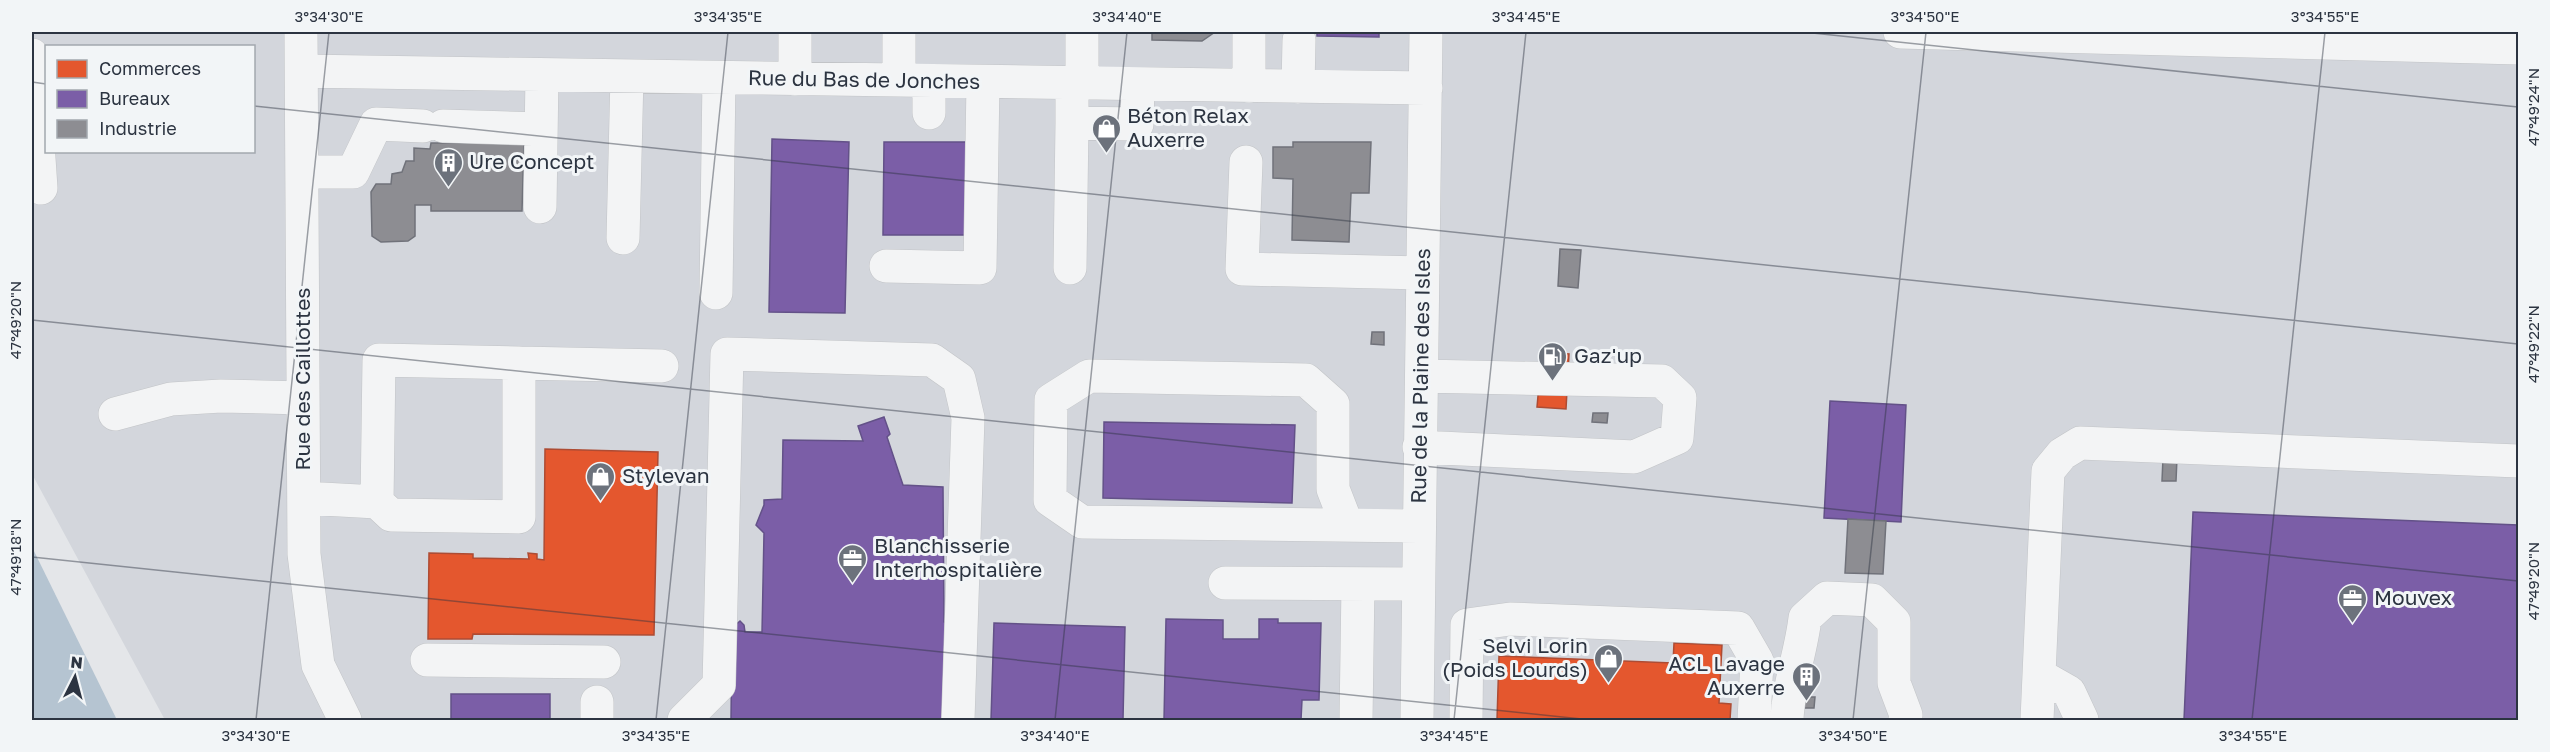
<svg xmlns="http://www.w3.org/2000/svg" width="2550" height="752" font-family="'Golos Text',sans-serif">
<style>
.built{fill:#d3d6dc;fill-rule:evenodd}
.water{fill:#b5c4d1}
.shops{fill:#e4572e;stroke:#ad4c34;stroke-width:1.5}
.offices{fill:#7b5ea7;stroke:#635188;stroke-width:1.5}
.industry{fill:#8d8d92;stroke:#70727a;stroke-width:1.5}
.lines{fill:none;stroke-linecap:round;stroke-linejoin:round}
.minor-casing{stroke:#c2c4c7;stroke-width:34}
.minor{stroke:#f3f4f5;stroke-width:33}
.ticks{fill:none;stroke:#2c3441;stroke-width:1.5;stroke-opacity:0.45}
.labels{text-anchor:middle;stroke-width:6;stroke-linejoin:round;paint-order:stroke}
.street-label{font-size:21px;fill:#2c3441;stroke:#f2f5f7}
.poi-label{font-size:21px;fill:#2c3441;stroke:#f2f5f7;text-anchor:start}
.neatline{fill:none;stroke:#2c3441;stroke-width:2}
.ticks-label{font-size:15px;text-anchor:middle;fill:#2c3441}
</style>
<rect width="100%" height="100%" fill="#e4e6e9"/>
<path class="built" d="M32,32H2518V720H165L32,474ZM46,46H254V152H46Z"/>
<path class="water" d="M32,547L117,720H32Z"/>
<path class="shops" d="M1542,352L1569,354L1566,409L1537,407Z
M545,449L658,452L654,635L473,634L472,639H428L429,553L473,554V558L529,559L528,553L537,554V559L544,560Z
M1674,643L1722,645L1719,703L1731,704L1730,720H1497L1499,656L1673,663Z"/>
<path class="offices" d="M1309,32H1379V37L1317,36V33Z
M772,139L849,142L845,313L769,312Z
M884,142H973V235H883Z
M1830,401L1906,405L1901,522L1824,518Z
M884,417L890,434L887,437L903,485L943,487L944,622L949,623V720H731L732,628L740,621L744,625L745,632H762L764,533L756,525L764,505V500L782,499L783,440L863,441L858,426Z
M1104,422L1295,425L1292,503L1103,498Z
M2193,512L2518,525V720H2184Z
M1166,619L1223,620V639H1259V619H1278V623H1321L1319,700H1302L1301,720H1164Z
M994,623L1125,627L1123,720H991Z
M451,694H550V720H451Z"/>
<path class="industry" d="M1152,32H1215L1202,41L1152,40Z
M1293,142H1371L1369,193H1351L1349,242L1292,240L1293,179L1273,178V147H1293Z
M431,143H524L522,211H431V205H415V236L408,241L381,242L372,236L371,192L376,184H391L392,174L402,172L406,161H414V148L430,149Z
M1560,249L1581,250L1578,288L1558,286Z
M1372,332H1384V345L1371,344Z
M1593,413H1608L1607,423L1592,422Z
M2163,458H2177L2176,481H2162Z
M1848,519L1886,521L1883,574L1845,573Z
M1798,697H1815L1814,708H1798Z"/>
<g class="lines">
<defs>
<path id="minor" d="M301,32L304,554L318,665L345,720
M795,32V79
M1900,32L2518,48
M32,55L41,188
M302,71L1426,88
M899,80V32
M1082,83V32
M1249,86V32
M1298,87L1299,40
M1072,100V123L1137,124L1138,84
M929,113V81
M443,126L541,129
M1246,162L1242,269L1423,273
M302,172H353L376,124L423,126
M540,207L542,75
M623,238L627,76
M886,266L980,268L983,82
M1070,268L1072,123
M716,293L719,78
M519,363L662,366
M115,414L171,399L221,396L303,398
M1419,447L1634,457L1677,438L1680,398L1662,381L1422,376
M304,498L377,502L391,515L519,517V363L379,360L377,502
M1347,525L1333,489V404L1306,380L1089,376L1051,400L1050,500L1082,522L1418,526
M1225,583L1418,584
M427,660L604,662
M2039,675L2069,692L2082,720
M597,720V702
M684,720L719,685L727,354L932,360L959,379L968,418L958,720
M1356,720L1358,584
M1417,720L1426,32
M1466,720L1467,625L1510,619L1738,628L1757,661L1754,720
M1787,720C1788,685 1801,653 1805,618L1827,598L1872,600L1894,622V683L1906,715L1905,720
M2037,720L2048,471L2062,454L2080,443L2518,461"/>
</defs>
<use href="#minor" class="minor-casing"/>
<use href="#minor" class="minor"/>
</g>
<path class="ticks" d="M1803,32L2518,107M32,82L46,84M254,106L2518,344M32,320L2518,581M32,557L1591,720M256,720L329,32M656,720L728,32M1055,720L1127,32M1454,720L1526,32M1853,720L1926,32M2252,720L2325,32"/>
<defs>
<symbol id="shop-pin" viewBox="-11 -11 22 30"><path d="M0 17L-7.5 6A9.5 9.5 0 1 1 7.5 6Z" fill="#6c727c" stroke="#f2f5f7"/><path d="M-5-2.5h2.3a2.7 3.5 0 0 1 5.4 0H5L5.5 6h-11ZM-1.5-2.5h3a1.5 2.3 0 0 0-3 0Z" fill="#fff"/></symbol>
<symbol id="building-pin" viewBox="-11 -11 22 30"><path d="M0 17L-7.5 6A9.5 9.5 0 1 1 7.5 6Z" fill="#6c727c" stroke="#f2f5f7"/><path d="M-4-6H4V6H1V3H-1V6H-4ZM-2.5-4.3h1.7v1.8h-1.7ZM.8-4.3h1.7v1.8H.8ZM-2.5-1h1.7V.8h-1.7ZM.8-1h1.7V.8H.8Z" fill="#fff"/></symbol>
<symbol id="fuel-pin" viewBox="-11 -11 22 30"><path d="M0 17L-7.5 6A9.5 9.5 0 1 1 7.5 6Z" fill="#6c727c" stroke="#f2f5f7"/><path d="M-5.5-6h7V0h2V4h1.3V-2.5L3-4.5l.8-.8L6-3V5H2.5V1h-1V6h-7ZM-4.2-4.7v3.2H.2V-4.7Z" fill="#fff"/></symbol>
<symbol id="office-pin" viewBox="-11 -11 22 30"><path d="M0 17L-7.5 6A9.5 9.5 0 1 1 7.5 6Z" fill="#6c727c" stroke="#f2f5f7"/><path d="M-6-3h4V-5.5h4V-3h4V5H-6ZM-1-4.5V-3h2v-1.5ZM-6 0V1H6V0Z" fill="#fff"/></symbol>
</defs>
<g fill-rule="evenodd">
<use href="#shop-pin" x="1090" y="112" width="33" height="45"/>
<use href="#building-pin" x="432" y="146" width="33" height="45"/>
<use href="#fuel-pin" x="1536" y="340" width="33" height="45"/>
<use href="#shop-pin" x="584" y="460" width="33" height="45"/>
<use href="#office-pin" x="836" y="542" width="33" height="45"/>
<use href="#office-pin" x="2336" y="582" width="33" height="45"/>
<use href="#shop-pin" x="1592" y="642" width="33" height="45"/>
<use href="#building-pin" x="1790" y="660" width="33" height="45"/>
</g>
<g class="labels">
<g class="street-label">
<text transform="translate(864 80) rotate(1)" y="7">Rue du Bas de Jonches</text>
<text transform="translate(1421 376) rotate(-89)" y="7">Rue de la Plaine des Isles</text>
<text transform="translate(303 379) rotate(-90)" y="7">Rue des Caillottes</text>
</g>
<g class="poi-label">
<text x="1127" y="123">Béton Relax<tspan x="1127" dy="24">Auxerre</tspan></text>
<text x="469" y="169">Ure Concept</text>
<text x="1574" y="363">Gaz'up</text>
<text x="622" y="483">Stylevan</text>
<text x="874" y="553">Blanchisserie<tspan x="874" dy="24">Interhospitalière</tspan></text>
<text x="2374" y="605">Mouvex</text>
<text x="1588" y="653" text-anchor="end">Selvi Lorin<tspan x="1588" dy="24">(Poids Lourds)</tspan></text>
<text x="1785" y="671" text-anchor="end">ACL Lavage<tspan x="1785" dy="24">Auxerre</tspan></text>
</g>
</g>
<rect width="2550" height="752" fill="none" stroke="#f2f5f7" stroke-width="66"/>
<rect x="45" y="45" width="210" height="108" fill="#f2f5f7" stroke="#a3a8ae" stroke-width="1.5"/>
<rect x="57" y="60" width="30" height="18" fill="#e4572e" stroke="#a3a8ae" stroke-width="1.5"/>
<text x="99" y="75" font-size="18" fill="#2c3441">Commerces</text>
<rect x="57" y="90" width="30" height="18" fill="#7b5ea7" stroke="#a3a8ae" stroke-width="1.5"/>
<text x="99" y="105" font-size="18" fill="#2c3441">Bureaux</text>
<rect x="57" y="120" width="30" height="18" fill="#8d8d92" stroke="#a3a8ae" stroke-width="1.5"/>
<text x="99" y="135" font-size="18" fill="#2c3441">Industrie</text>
<g transform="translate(75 677) rotate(6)" stroke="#f2f5f7" stroke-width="4.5" paint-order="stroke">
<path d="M0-4.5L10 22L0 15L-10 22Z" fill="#2c3441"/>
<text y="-9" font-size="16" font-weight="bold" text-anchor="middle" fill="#2c3441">N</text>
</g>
<rect x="33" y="33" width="2484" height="686" class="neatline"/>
<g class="ticks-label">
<text x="329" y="22">3°34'30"E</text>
<text x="728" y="22">3°34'35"E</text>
<text x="1127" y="22">3°34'40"E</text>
<text x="1526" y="22">3°34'45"E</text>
<text x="1925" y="22">3°34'50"E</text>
<text x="2325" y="22">3°34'55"E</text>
<text transform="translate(2534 107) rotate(-90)" y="5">47°49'24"N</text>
<text transform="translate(16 320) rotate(-90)" y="5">47°49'20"N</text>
<text transform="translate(2534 344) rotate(-90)" y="5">47°49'22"N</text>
<text transform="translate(16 557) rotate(-90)" y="5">47°49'18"N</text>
<text transform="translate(2534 581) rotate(-90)" y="5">47°49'20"N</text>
<text x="256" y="741">3°34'30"E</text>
<text x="656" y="741">3°34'35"E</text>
<text x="1055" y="741">3°34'40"E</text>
<text x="1454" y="741">3°34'45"E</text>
<text x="1853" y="741">3°34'50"E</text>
<text x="2253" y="741">3°34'55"E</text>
</g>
</svg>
